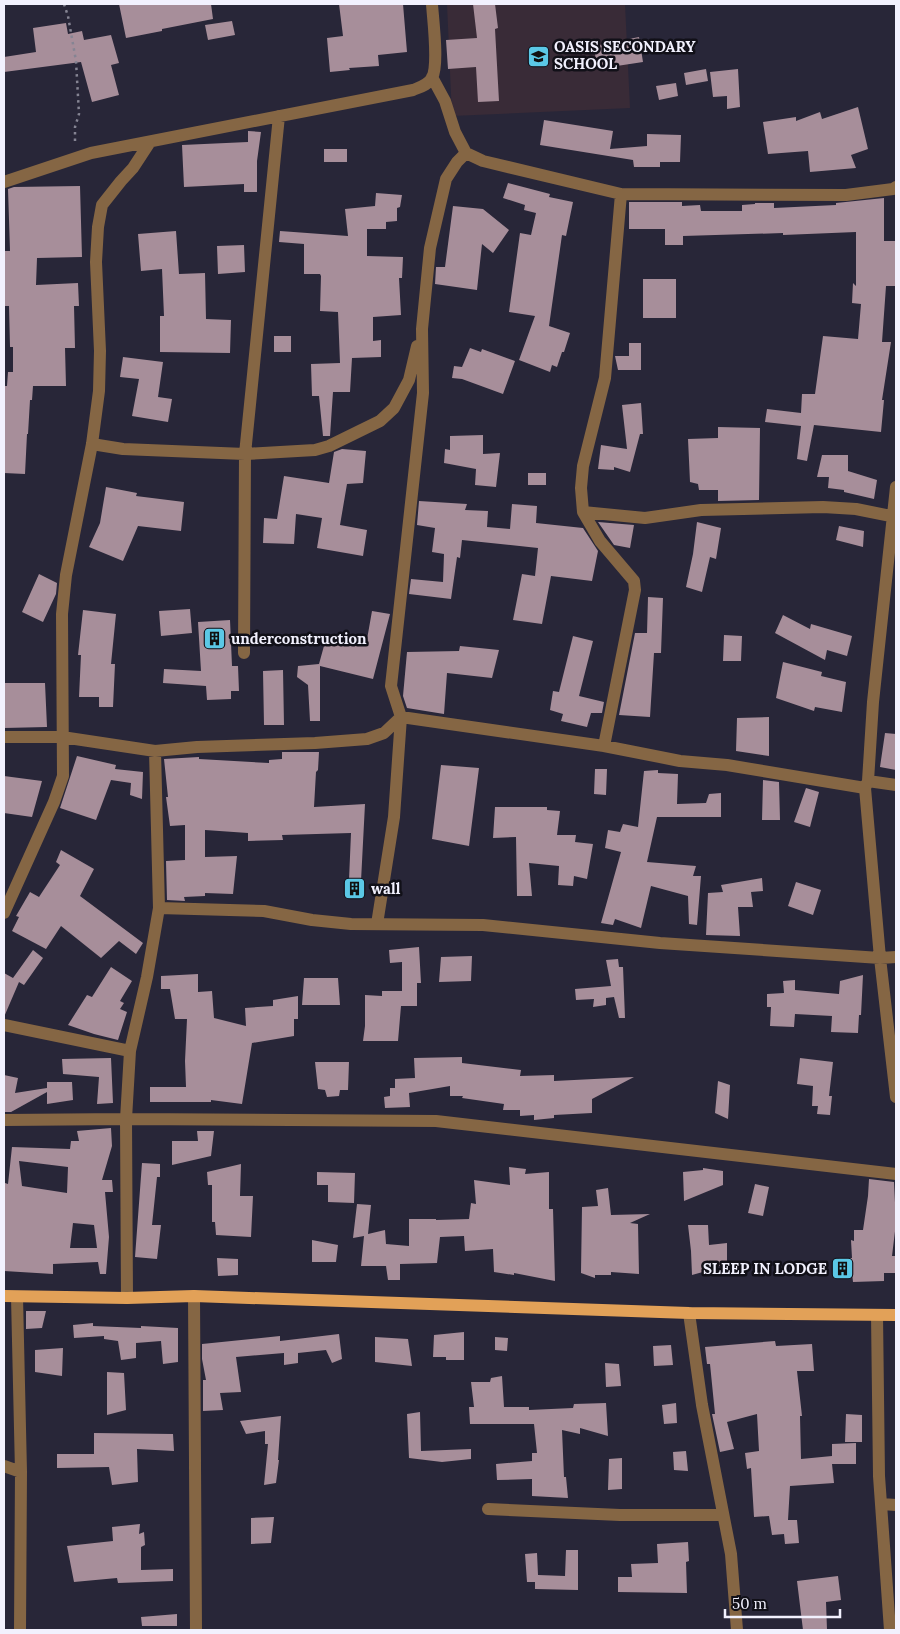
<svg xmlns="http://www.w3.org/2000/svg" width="900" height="1634" font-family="Lora,serif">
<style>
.education{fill:#392b37}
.building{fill:#a78e9a;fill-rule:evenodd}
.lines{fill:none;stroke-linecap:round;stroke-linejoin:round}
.path{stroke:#858493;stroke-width:2.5;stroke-dasharray:2.5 4;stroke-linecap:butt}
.minor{stroke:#856644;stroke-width:12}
.major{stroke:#e2a158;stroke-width:12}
.labels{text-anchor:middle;stroke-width:5;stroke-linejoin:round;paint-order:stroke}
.poi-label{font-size:15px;font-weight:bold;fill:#f2f1fe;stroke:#111018;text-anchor:start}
</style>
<rect width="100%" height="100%" fill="#282638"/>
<path class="education" d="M447,4H625L630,108L452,116Z"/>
<path class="building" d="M119,4H211L213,19L162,29V31L126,38Z
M339,4H403L407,52L378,55L379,66L349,68L350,70L330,72L327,38L343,36Z
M473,4H495L498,28L495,29L499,101L478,102L476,67L448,69L446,40L477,38Z
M232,21L235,35L208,40L205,25Z
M66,23L68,34L82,31L84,40L111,35L119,63L111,65L119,95L92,102L81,62L4,72V57L36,52L33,28Z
M639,37L643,62L597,69L594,46Z
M706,69L708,81L686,85L684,73Z
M738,69L740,107L727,109V96L713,97L710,72Z
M676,83L678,96L659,100L656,86Z
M858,107L868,149L851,155L856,168L810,172L808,151L768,154L763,122L796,117V121L820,112L822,119Z
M544,120L613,131L610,149L647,146V134L681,135L680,162H660V167H634L633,160L540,145Z
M248,131L261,132L257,161V192H244V184L184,187L182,145L248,142Z
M324,149H347V162H324Z
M508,183L550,194L549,197L573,202L566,236L562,235L549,326L570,333L564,352H562L557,367L552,365L550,372L519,360L535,316L509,312L520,233L531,235L536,213L524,210L525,205L503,198Z
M80,186L82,257L37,258L36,285L78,283L79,306H74L75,348H65L66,386H33L32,400H30L28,434H27L25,474L4,473V386H7L8,372H13V347H10L9,306H4V251H10L8,189L14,187Z
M376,193L402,195L400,207L397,208V221L386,222V229H367V256L403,257L402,278H399L401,315L373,317V341L381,340V357L352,358L350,392H333L330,436H323L319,396H312L311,364L340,363L338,312L320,311L321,276L320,274H304V244L279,242L280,231L348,236L345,209L375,206Z
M884,198V241H896V286H886L882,342H891L882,400H884L881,432L814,425L807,461L797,459L801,426L765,422L767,409L801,413L802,394H815L823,336L858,339L861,304L852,303L853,283L856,286V232L783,235V233L683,236V245H665V229H629V202H682V206L700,205L701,211H742V205L755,204V203H774V208L836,205V203Z
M453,206L483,209L509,230L493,253L482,244L477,290L435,284L436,267H445Z
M176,231L179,274L205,273L206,319L231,320L230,353L160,352V316H164L162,269L141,271L138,234Z
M244,245L245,272L218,274L217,246Z
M643,279H676V318H643Z
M274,336H291V352H274Z
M629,343H641V370H618L615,356H629Z
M470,348L481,352L482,349L515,361L503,394L462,379L452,378L454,366L462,367Z
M123,357L163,362L158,397L172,399L168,422L132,416L139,379L120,377Z
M641,403L643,434H640L630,472L614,467V470L598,469L601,445L627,449L622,405Z
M718,427L760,428L759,500L718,501V490H699L698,484L690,482L688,439L718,438Z
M483,435V454L500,453L496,487L475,485L476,469L444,463L445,449L450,450V436Z
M342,449L366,451L363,483L347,484L340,525L367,530L363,556L317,548L322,518L296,514L294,544L263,543L264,518L277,519L284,476L329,483L334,452Z
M822,455H848V471L877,480L874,499L844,492V490L828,488L829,477H817Z
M528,473H546V485H528Z
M106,487L137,493L136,496L184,502L181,531L138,526L123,561L89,547L100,523Z
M419,501L467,504L465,510L488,511L487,527L510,529L512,504L537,506L536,523L583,528L598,551L592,581L551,576L542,624L513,620L522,574L535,576L538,548L462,540L460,558L457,557L451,599L409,594L411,579L443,582L444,554L432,552L435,528L417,525Z
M598,522L634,525L630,548L614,545Z
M697,522L721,528L716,559L710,557L702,592L686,587L693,554Z
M839,526L864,531L863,547L836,540Z
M39,574L57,583L56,594L43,622L22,612Z
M648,597L663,598L661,653H654L650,717L619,715L635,633H647Z
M190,609L192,633L161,636L159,611Z
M83,610L116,614L111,664H115L113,707H99V697H79L81,655H78Z
M372,611L390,614L373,679L320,666V721H310L308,685L297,677L298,666L319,664L327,635L366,645Z
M783,615L810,629L811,624L852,636L847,656L827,650L825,660L775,633Z
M230,620L232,666H238L239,691H231V699L207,700L206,686L163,683L164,669L201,671L198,622Z
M724,635L742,636L741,661H723Z
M573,636L593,641L579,696L604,702L602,713H591L587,727L561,721L563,714L550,710L553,691L559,692Z
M460,646L499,650L492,678L447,673L444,714L407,708L403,696L407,652L459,651Z
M783,662L822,672L821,676L846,682L842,712L815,707L814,711L776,698Z
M283,670L284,725H264L263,671Z
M4,683H45L47,727L4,728Z
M769,717V756L736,751L737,718Z
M885,733L896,734V770L880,767Z
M282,752H319L318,770L316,772L314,807L365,804L361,881L349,880L351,833L282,835L283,840L248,841V833L205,830V857L237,856L233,894L205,893V896L184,897L185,901L167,900L166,861L185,860V825L170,826L166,797H168L164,759L199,757V759L269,763V760L282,759Z
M77,756L116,765L115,769L143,772L142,799L130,795L131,783L111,780L96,820L60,808Z
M441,765L479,768L469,846L432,839Z
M595,769H607L606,795L594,794Z
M658,770V773L678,774L677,804L706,803L709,794L721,793V817H657L647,862L696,866L693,876H701L697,925L689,924L688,896L651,886L641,928L615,919L613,925L601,923L621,852L605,848L608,830L620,832L623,824L638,827L644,771Z
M4,776L42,781L32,817L4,813Z
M763,780L779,782L780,820H762Z
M806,788L819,792L810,827L794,822Z
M495,807H547V810L560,811L557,835H576L575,842L593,844L587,879L574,876L573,886L558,885L559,866L529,863L532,896H517L516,837L493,838Z
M61,850L94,869L80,896L143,943L136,954L119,941L101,958L61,926L46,949L12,931L19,917L16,916L30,892L39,897L60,865L56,862Z
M762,878L763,891L751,892L753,907H738L740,936L706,935L708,893L723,892L721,885Z
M796,882L821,890L813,915L788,906Z
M419,947L421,983H417V1006H401L398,1041H363L365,1026V995L382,996V991H402V962L390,963L389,950Z
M33,950L43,958L24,985L19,982L4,1017V973L13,978Z
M472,956L471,981L439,982L441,957Z
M618,959L619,967H623L625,1018H619L614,997L606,998V1005L593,1007L594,999L576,1000L575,989L611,986L606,960Z
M111,967L132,981L120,1001L124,1003L120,1009L127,1012L118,1040L94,1034L68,1025L87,995L92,997Z
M198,974V992L212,991L214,1018L246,1026L245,1008L273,1006V1000L298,996V1019H294V1036L252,1043L242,1104L211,1100V1102H150V1087H186L185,1061L187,1019H175L170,989H161V976Z
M863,975L861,1015H859L858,1033L831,1032L832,1016L795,1014L794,1027L770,1026L771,1007H767V994L784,993L783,981L795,980V990L839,994L840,981Z
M304,978H338L340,1005H302Z
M462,1057V1063L521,1070L520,1076L554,1075V1081L634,1077L592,1099V1113L554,1115V1118L534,1120V1115L520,1116V1110H503L504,1104L462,1098L463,1096H450V1086L409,1093L410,1107L385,1108L384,1097L390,1096V1088H395V1079L415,1078L414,1058Z
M111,1058L113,1103L97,1104L99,1077L63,1074L62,1059Z
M800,1058L833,1062L829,1096H832L830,1115L817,1114L818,1106H812L813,1086L797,1084Z
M315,1062H349L348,1090H340L339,1096L327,1097L325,1090L318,1089Z
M4,1075L18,1078L15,1093L47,1088V1082H72L73,1100L47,1104V1092L11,1112H4Z
M718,1081L730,1085L728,1119L715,1113Z
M111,1128L112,1146L102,1180H112L113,1192H105L109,1237L106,1274H100L98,1262L53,1264V1274L4,1271V1191L5,1183L8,1184L12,1147L70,1149L71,1141H79L77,1131ZM19,1161L68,1167L67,1193L22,1186ZM73,1223L94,1225L97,1248H70Z
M197,1131H214L211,1156L172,1165V1141H198Z
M142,1163L160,1164V1177H157L152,1225H161L157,1259L135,1257Z
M241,1164L240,1196H253L251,1237L216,1235L215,1222H212V1185H208L207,1172Z
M509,1167L526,1169L525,1174L549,1172V1209H553L555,1281L514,1273V1275L494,1272L493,1249L465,1251L464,1236L440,1237L437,1263L400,1264V1280H388L386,1266H361L364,1236L353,1238L357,1204L371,1205L368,1234L385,1230L386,1244L409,1246V1219H436V1220L469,1219L471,1203L476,1204L474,1180L510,1185Z
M703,1168L723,1171V1185L684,1201L683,1172L703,1170Z
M317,1172L355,1173L354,1203L328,1202V1185H317Z
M869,1179L894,1182L896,1223L892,1256H896V1273H884V1281L853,1282L852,1273H840L839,1258H852L851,1240L854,1241V1230H863L868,1196Z
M755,1184L769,1187L763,1216L748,1213Z
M608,1188L611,1215L650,1214L630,1223L638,1224L639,1274L611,1272V1275H595V1278L581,1273L582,1207L598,1206L596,1190Z
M688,1225H708L709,1245L727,1243V1266H710V1270L692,1275L691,1251Z
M312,1240L338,1245L336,1262H312Z
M217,1258L238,1259V1275L218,1276Z
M26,1311H46L42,1328L26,1329Z
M93,1323V1326L141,1328V1326L178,1328V1362L163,1364L161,1341L136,1343V1358L121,1360L118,1341L104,1339V1336L74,1338L73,1325Z
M464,1332V1360H446V1357H433L434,1335Z
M339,1334L342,1359L332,1363L326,1350L298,1353V1363L284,1365V1353L236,1357L241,1392L220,1393L223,1410L203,1411V1380H206L202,1359V1344L280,1336V1341Z
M375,1337L408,1339L412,1366L375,1362Z
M495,1337L508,1338L507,1351L495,1350Z
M775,1341L776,1346L812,1344L814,1371H797L802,1416H800L801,1459L832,1456V1460V1444L856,1443V1464H832L834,1483L790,1486L788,1520H797L799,1543L785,1544L784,1534L772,1535L769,1516L754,1517L751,1468L747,1469L745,1453L759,1451L757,1414L727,1422L734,1449L720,1452L712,1414H715L710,1364H707L705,1347Z
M671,1345L673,1365L654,1366L653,1346Z
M63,1348L62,1376L35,1372V1350Z
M605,1363L619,1364L621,1386L606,1387Z
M107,1372L124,1373L126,1410L107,1415Z
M502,1376L504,1407H529V1410L573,1408L574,1404L606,1403L608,1436L580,1428V1434L562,1430L564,1477H566L568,1498L532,1496V1479L497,1480L496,1464L532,1461V1453H537L534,1424H470L469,1407H474L471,1382H490L491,1378Z
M676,1403L677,1423L664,1424L662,1405Z
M420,1412L421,1451L471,1449V1459L442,1462L409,1458L407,1414Z
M846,1414L862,1415V1442H845Z
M281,1416L278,1460H279L276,1483L264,1485L268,1444H265V1431L246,1434L240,1421Z
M94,1433L173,1434L174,1451L137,1449L138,1482L112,1485L109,1467L57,1468V1454H94Z
M686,1451L688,1471L674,1470L673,1452Z
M622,1458V1489L608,1490L609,1459Z
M274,1517L271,1543L251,1544V1518Z
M140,1524L139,1534L144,1532L145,1545L141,1547V1570L173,1569V1581L118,1583L117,1578L74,1582L67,1546L113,1541L112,1527Z
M688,1542L689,1561L686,1562L687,1593L618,1592V1577H632L631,1564L658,1563L657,1544Z
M566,1550H578V1590L535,1589V1582H527L525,1554L537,1553L538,1575L565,1576Z
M838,1576L841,1600L826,1602L827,1630H803L797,1581Z
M177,1614V1626H142L141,1617Z"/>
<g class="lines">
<path class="path" d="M64,4L68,16L76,61L79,114L75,127V145"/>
<path class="minor" d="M432,77L445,101L455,132L466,153L483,161L621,194L846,195L893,189L896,187
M466,153L457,162L446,179L430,248L422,329L423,393L391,686L401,717L604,746L680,761L727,765L865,788
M4,182L91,153L413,90C420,87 428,85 432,78C439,65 433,20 432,4
M92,444L123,449L245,454L315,450L329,446L380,421L394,408L409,380L417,346
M896,487L873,702L868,781L865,788L880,958L896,1097
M583,512L645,518L701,510L823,507L856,509L896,517
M244,653L245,454L279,116
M4,737H62L155,751L197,747L315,743L367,739L384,733L401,717
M604,746L635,590L634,581L600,541L583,512L581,488L583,466L605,378L621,194
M868,781L896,785
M159,908L264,911L312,920L351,924L483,925L660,943L880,958L896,957
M4,913L54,802L63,776L62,614L66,575L92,444L99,391L100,351L96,262L98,227L102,205L121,181L133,168L150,142
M377,924L394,817L401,717
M4,1025L130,1051
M4,1120L126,1119L436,1121L896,1174
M194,1296L196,1630
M17,1297L21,1472L20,1630
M127,1298L126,1119L130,1051L147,977L159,908L155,751
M689,1313L702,1405L731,1554L737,1630
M877,1315L879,1476L890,1630
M4,1466L21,1472
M881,1504L896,1505
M488,1509L620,1515H723"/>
<path class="major" d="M4,1296L127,1298L194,1296L689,1313L896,1315"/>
</g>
<defs>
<symbol id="school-square" viewBox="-11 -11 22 22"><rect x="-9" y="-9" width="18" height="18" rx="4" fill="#5bc8e6" stroke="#111018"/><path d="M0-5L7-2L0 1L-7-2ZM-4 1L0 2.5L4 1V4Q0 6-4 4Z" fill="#111"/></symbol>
<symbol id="building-square" viewBox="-11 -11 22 22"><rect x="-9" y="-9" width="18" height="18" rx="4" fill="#5bc8e6" stroke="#111018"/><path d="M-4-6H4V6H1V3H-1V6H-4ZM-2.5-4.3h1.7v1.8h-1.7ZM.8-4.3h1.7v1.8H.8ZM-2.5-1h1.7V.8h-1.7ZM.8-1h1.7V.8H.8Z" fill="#111"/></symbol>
</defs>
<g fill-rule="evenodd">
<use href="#school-square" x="526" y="44" width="25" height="25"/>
<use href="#building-square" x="202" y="626" width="25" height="25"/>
<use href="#building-square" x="342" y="876" width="25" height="25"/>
<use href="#building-square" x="830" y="1256" width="25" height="25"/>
</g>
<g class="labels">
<g class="poi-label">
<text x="554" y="52">OASIS SECONDARY<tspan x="554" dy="17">SCHOOL</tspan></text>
<text x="231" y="644">underconstruction</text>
<text x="371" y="894">wall</text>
<text x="827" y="1274" text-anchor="end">SLEEP IN LODGE</text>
</g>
</g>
<rect width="900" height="1634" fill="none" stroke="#f2f1fe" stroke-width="10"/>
<path d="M725 1609v8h115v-8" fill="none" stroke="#f2f1fe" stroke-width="2.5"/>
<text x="732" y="1609" font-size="15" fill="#f2f1fe" stroke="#111018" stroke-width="4" paint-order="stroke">50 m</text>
</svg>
